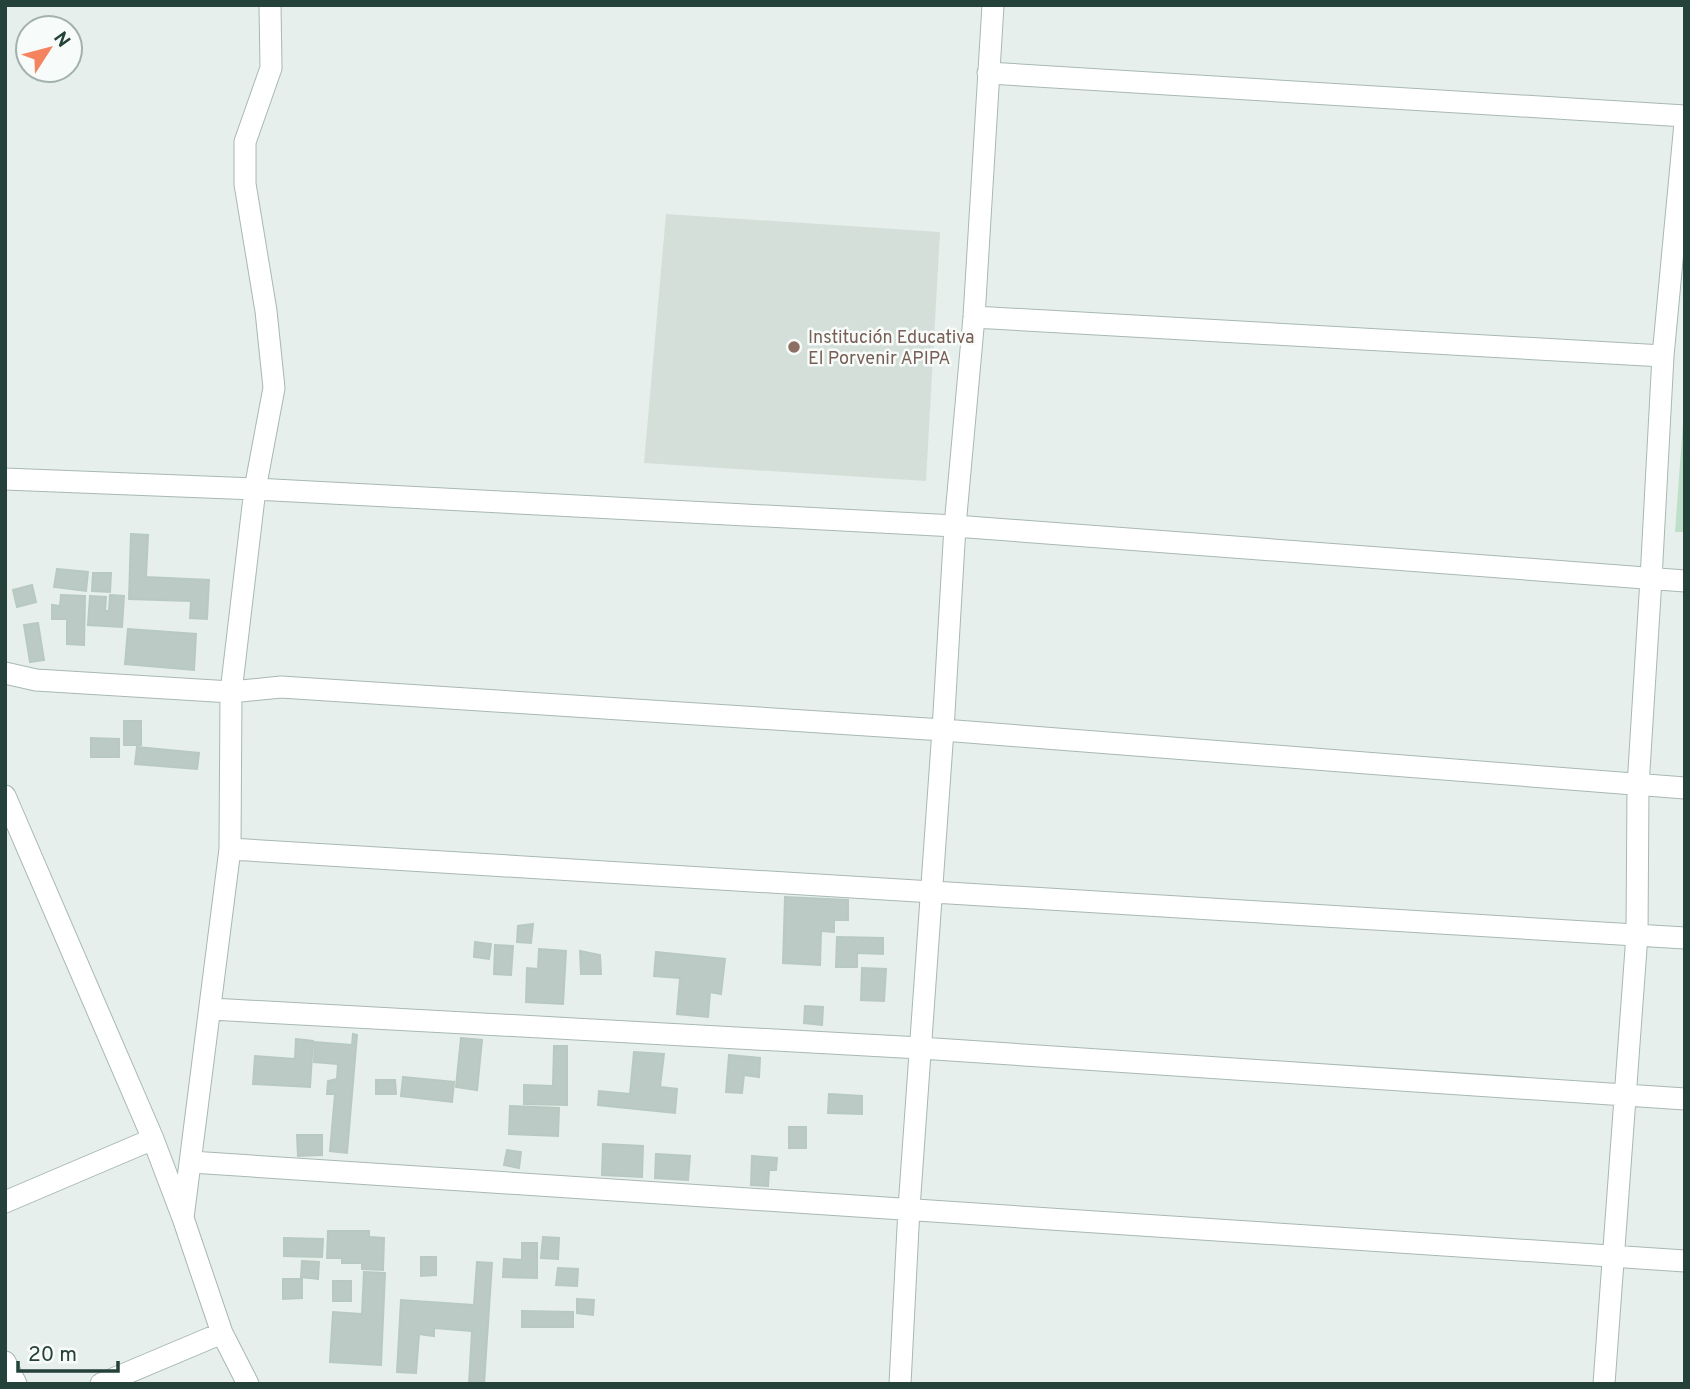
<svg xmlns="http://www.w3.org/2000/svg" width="1690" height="1389" font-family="Overpass,sans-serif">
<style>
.built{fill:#d4dfda}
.green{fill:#bfe0c8}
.building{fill:#bbcac4;stroke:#b8c9c2;stroke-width:2}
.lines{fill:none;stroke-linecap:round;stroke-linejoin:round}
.minor-casing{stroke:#a8b8b2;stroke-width:23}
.minor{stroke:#fff;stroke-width:21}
.education-dot{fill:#8d6e63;stroke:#f7fbf9;stroke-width:2.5}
.labels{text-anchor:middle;stroke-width:5;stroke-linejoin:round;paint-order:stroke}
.education-label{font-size:18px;fill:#785e54;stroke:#f7fbf9;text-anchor:start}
</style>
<rect width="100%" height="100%" fill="#e6efeb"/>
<path class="built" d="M666,214L940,232L926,481L644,463Z"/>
<path class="green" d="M1685,396V532H1675Z"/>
<path class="building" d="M131,534L148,535L146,577L209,580L207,619L190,618L191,601L129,599Z
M57,569L88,572L86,591L54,587Z
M93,573H111L110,592L92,591Z
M32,585L36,602L17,607L13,590Z
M61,595L85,596L84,645L67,644V619H52V605L60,606Z
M110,595L124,596L122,627L88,625L90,596L106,597L105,611H109Z
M38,623L44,660L30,662L24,625Z
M128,629L196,634L194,670L125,664Z
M124,721H141V745H124Z
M91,738L119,739V757H91Z
M137,747L199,753L197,769L135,764Z
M785,897L848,900V920H834V932L821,931L820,965L783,963Z
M533,924L531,943L517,942L518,926Z
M837,937L883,938V954L857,953V967H836Z
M475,942L491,944L489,959L474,957Z
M495,945L513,946L511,975L494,974Z
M539,949L566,951L563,1004L526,1002L527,968L538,969Z
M580,951L600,955L601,974H581Z
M656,952L725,959L721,994L710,992L708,1017L677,1014L680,978L654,976Z
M862,968L886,969L884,1001L861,1000Z
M805,1006L823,1007L822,1025L804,1023Z
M353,1034L357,1035L347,1153L330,1151L335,1094H327L328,1081L337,1079L338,1064L314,1062L315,1042L352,1045Z
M461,1038L482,1040L477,1090L456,1087Z
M296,1039L313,1041L310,1087L253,1084L255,1056L295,1059Z
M554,1046H567V1105L524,1104V1085L553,1086Z
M634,1052L664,1054L660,1087L677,1089L675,1113L598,1105L599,1091L630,1094Z
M729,1055L760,1058L759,1077L744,1075L742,1093L726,1092Z
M403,1077L454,1082L452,1102L401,1096Z
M376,1080H395L396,1094H376Z
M829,1094L862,1096V1114L828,1113Z
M510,1106L559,1108L558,1136L509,1134Z
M789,1127H806V1148H789Z
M297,1135H322V1155L298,1156Z
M603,1144L643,1146L642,1177L602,1175Z
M507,1150L521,1152L519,1168L504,1165Z
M656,1154L690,1156L688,1180L655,1178Z
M752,1156L777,1158L776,1170H769L768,1186L751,1185Z
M328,1231H369V1237L384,1238L383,1270L362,1269V1263H342V1258H327Z
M543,1237L559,1238L558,1259L541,1258Z
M284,1238L323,1239L322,1257L284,1256Z
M522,1243H537V1278L503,1277L504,1259L522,1260Z
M421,1257H436V1275L421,1276Z
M302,1261L319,1262L318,1279L301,1277Z
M477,1262L492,1263L484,1384H469L472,1331L434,1328V1336L419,1334L416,1373L397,1372L401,1300L474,1305Z
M558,1268L578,1269L577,1286L556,1285Z
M364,1272L385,1273L381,1365L330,1362L333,1312L362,1314Z
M283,1279H302V1298L283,1299Z
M333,1281H351V1301H333Z
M577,1299L594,1300L593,1315L577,1313Z
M522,1311L573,1312V1327H522Z"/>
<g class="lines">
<defs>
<path id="minor" d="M988,73L1685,116
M974,317L1663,356
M5,479L255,489L955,526L1685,581
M5,673L36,680L231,692L281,687L943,730L1685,788
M5,796L153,1139L183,1218L222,1333L248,1384
M230,849L1685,938
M211,1009L920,1048L1685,1099
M191,1162L1685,1261
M5,1202L153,1139
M183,1218L230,849L231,692L255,489L274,388L266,311L245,184V142L271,68L270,5
M5,1362L16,1384
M101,1384L222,1333
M900,1384L909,1208L943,730L955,526L974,317L993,5
M1604,1384L1637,935L1638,786L1651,579L1663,356L1685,123"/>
</defs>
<use href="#minor" class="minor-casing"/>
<use href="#minor" class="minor"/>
</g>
<circle class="education-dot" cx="794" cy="347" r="7"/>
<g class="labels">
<g class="education-label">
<text x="808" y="343">Institución Educativa<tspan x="808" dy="21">El Porvenir APIPA</tspan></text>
</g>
</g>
<rect width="1690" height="1389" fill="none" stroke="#24423a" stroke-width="14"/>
<g transform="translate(49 49) rotate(54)"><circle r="33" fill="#f7fbf9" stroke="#a3b1ad" stroke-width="2"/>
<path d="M0-5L12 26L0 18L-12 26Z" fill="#f4845f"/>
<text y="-10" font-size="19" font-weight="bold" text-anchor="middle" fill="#24423a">N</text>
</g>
<path d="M18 1361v10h100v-10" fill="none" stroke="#24423a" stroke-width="3.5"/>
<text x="28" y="1361" font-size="21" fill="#24423a" stroke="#f7fbf9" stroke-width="5" paint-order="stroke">20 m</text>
</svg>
